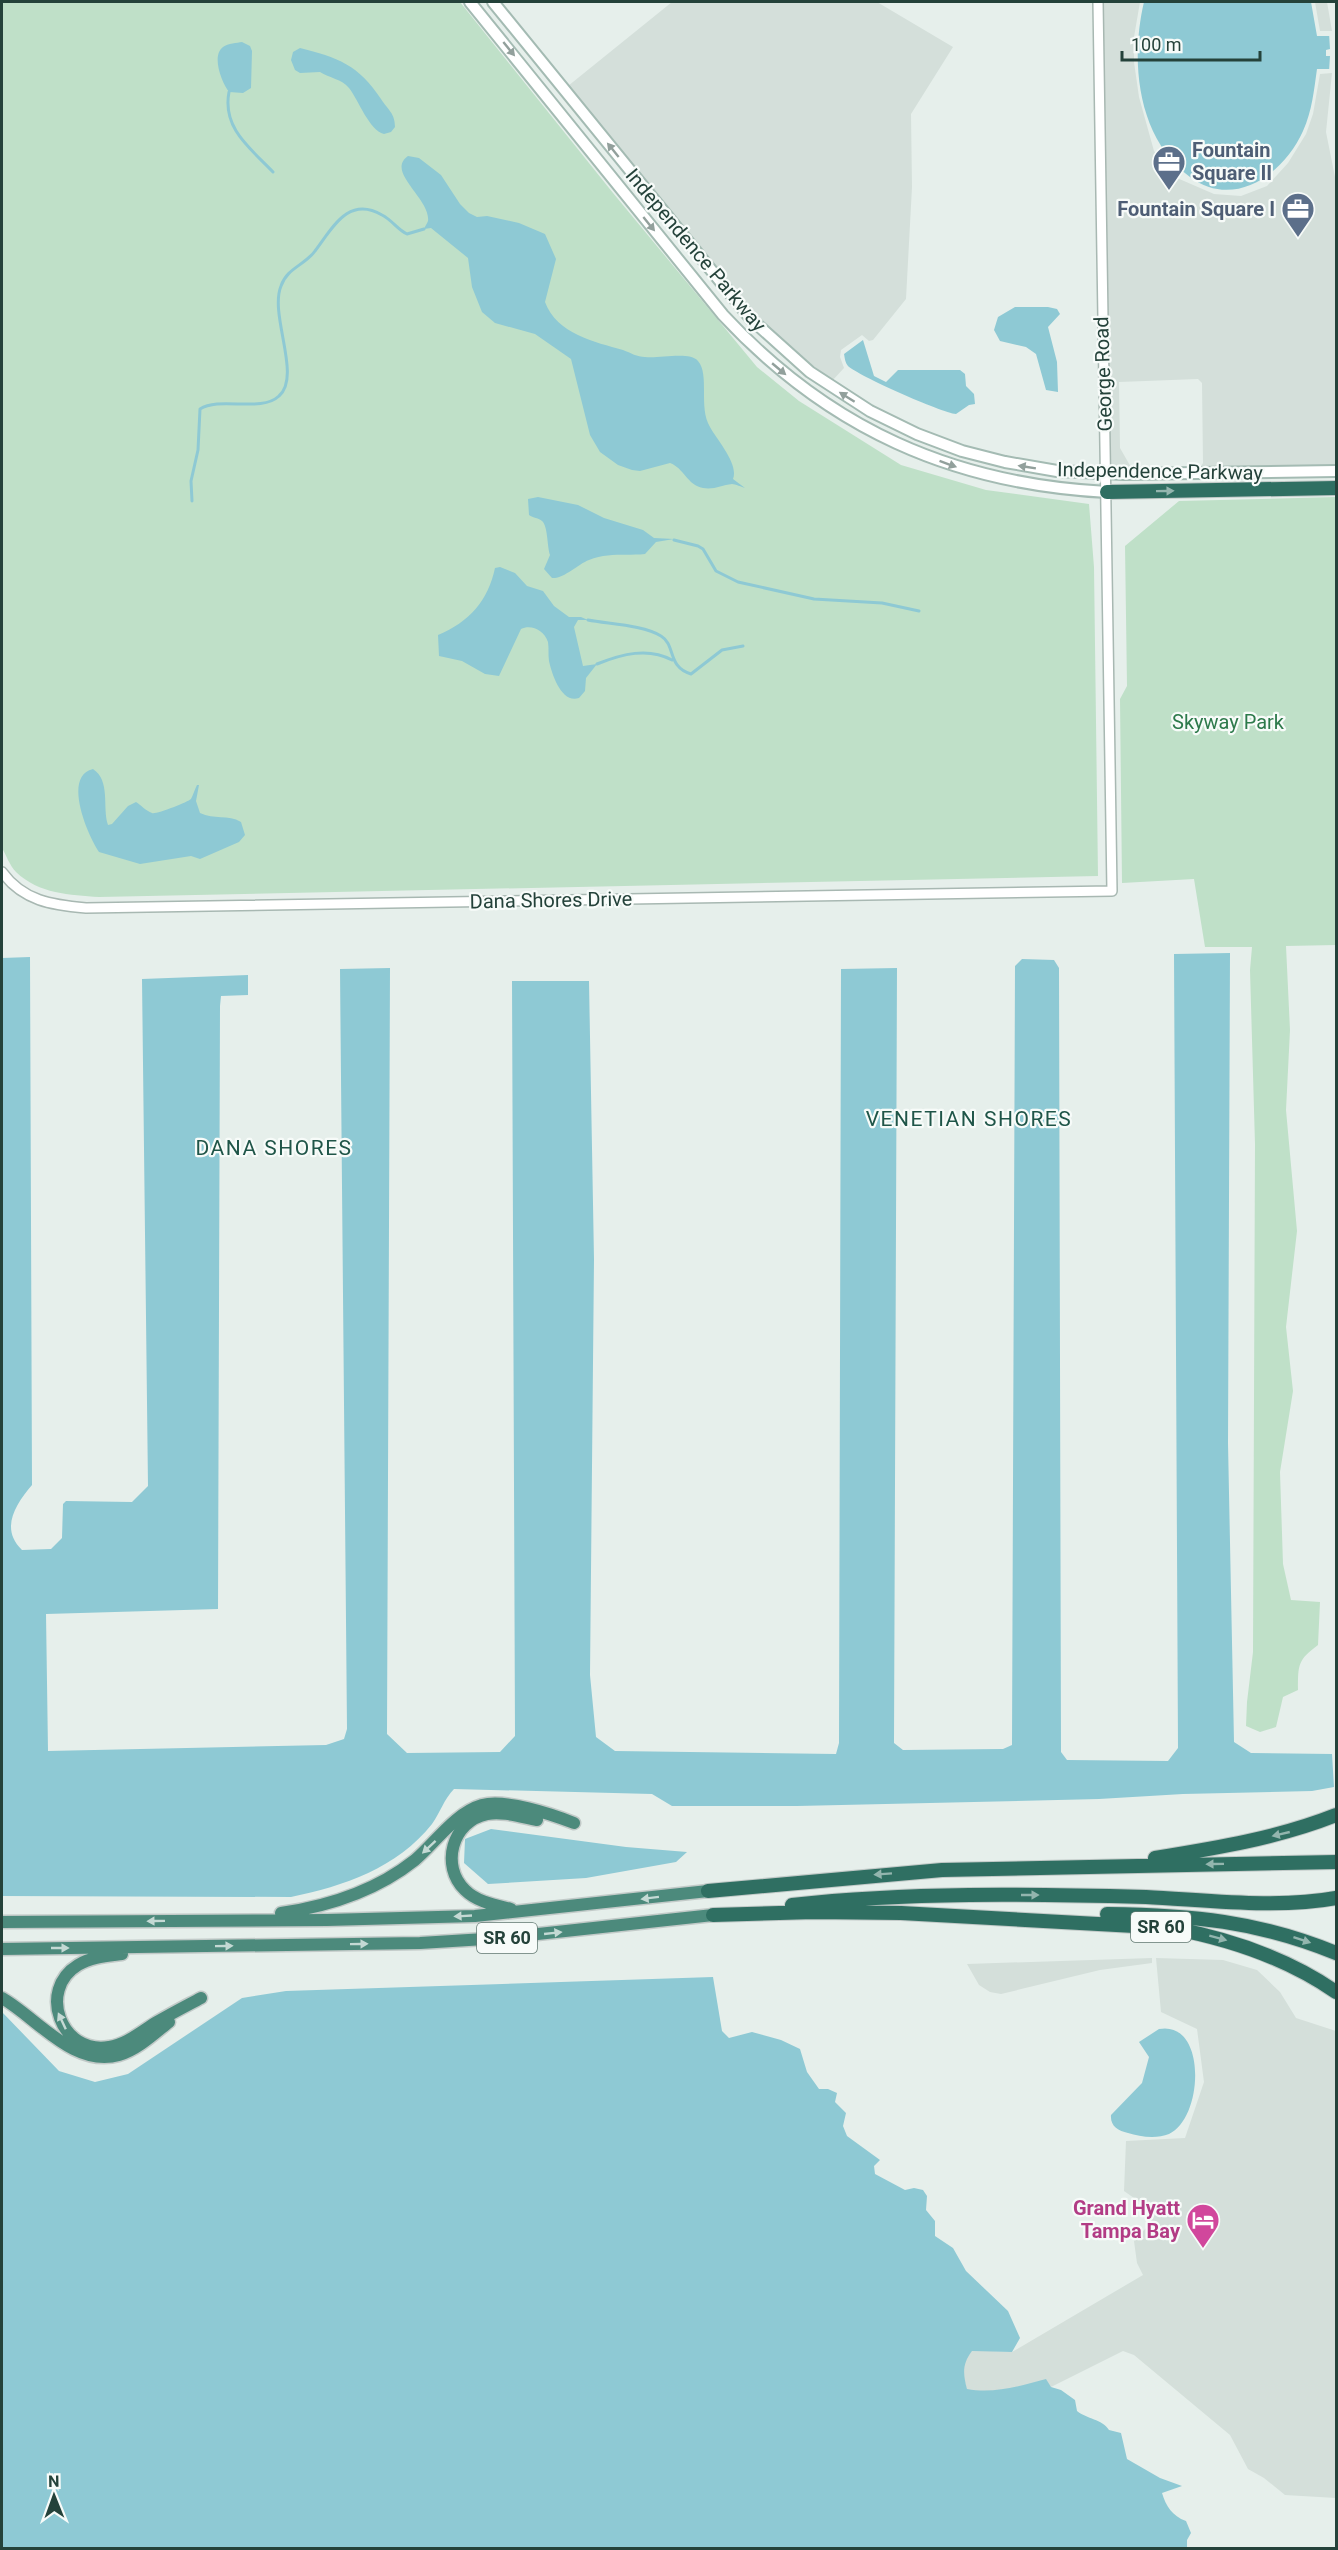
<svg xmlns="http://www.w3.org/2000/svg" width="1338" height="2550" font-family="Roboto,sans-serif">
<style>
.built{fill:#d4dfda}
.green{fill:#bfe0c8}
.water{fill:#8ec9d4}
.pier{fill:#e6efeb}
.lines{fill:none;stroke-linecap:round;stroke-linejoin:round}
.stream{stroke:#8ec9d4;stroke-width:3}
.tertiary-casing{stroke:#a8b8b2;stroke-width:12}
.secondary-casing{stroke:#a4bbb3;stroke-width:14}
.trunk-casing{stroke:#c2cac8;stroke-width:15}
.motorway-casing{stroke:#c2cac8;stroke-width:16}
.tertiary{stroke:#fff;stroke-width:9}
.secondary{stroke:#fff;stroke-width:10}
.trunk{stroke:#4c8a7c;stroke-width:12}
.motorway{stroke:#2f6f62;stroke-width:14}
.oneway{fill:#92a09c}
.oneway2{fill:#93b5ae}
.oneway3{fill:#c4d9d4}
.labels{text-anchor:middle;stroke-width:4.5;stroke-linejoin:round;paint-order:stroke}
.shield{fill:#f7fbf9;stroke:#637a73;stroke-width:1.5}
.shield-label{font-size:18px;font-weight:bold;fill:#24423a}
.service-label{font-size:20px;font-weight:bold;fill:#4e5e75;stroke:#f7fbf9;text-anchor:start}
.street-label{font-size:20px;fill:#24423a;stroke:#f7fbf9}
.park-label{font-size:20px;fill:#2d7a4b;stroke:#f7fbf9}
.hotel-label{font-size:20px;font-weight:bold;fill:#b23c85;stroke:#f7fbf9;text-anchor:end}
.neighbourhood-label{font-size:21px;letter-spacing:1.5px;fill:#1f5548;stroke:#f7fbf9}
</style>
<rect width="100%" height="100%" fill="#e6efeb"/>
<path class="built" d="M672,2H877L953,47L911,114L912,187L906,299L873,340L869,341L862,335L841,350L840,357L844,368L832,381L766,327L746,305L568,86Z
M1102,2H1140L1134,37V62L1139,97L1154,151L1177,178L1214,194L1241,196L1267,186L1288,163L1306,134L1313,114L1320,74L1332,73L1326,132L1336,182V466L1200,468L1203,463L1202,383L1198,379L1119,382L1120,448L1132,469H1111L1104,239Z
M1315,2H1327L1332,31H1320Z
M1152,1958V1963L1100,1970L1001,1994L990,1992L979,1985L967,1964Z
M1156,1958L1223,1960L1257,1970L1280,1992L1296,2018L1336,2031V2498L1285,2495L1264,2478L1248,2469L1230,2435L1134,2355L1123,2351L1051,2387L982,2392L967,2390L964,2379V2362L972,2350L1012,2352L1143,2275L1137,2263L1134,2241L1147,2227L1151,2210L1124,2191L1126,2141L1185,2138L1204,2082L1197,2029L1161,2012Z"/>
<path class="green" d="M2,2H460L613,193L757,367L799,401L901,465L986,490L1089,504L1094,567L1098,876L99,897C70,895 39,894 16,872C10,866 6,855 2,848Z
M1336,497V945L1286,946L1290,1030L1286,1110L1297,1231L1286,1327L1293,1391L1280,1472L1283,1564L1291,1600L1320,1602L1318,1645C1298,1660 1298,1664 1298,1690L1283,1697L1276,1727L1260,1732L1246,1726L1247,1702L1253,1652L1255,1144L1250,970L1252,947H1205L1194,879L1122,883L1120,699L1127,686L1125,546L1179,501Z"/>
<path class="water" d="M1144,2H1311L1317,36H1336V69H1317C1314,90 1312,111 1303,131C1284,174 1234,210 1190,177C1137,138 1130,61 1144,2Z
M242,42L250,46L252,51L251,88L243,93L229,92C222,83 211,56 223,47C228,43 237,43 242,42Z
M300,48C337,57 359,65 381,99C388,110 395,113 395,127L391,132L384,134C369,130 359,101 349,88C342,79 329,78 320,72L300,73L295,70L291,60L293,52Z
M408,156L419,158L441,175L460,204L469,213L477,217L487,216L519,223L545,234L556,259L545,302C557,334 595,342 623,350C631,353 637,357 645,357C658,359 690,351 698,361C710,375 698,407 710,427C717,440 739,464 733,479L745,488C742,487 735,484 732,484C722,485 714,490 703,488C687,485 684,468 670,463L640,471L632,470L618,465L600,452L590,435L571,359L535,334L495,323L482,312L472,287L468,258L431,228L424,229C425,226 427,224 428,221C431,199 385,172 408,156Z
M1048,307L1057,309L1060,314L1048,327L1057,362L1058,392L1046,390L1036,354L1026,347L1000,341L994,330L998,317L1015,307Z
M863,340L874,376L886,382L898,370H960L965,374L966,386L974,394L975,404L969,405L956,414C942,413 857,375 848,366C845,362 845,359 844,354Z
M538,497L578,505L604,518L643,530L654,538L674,539L656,542L645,554C626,556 608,552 589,560C578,564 564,579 552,578L544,569L550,555C547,546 548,526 542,521C539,518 533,518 529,515L528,499Z
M500,567L515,573L527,586L543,591L554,606L569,617H581L588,620H578L574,627L583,666L597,664L586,678L585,691L579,698C562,704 552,675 549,661C548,655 549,648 548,642C544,630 531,624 521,629L499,676L485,674L462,661L439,656L438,635C469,622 488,601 495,568Z
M93,769C111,781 102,807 108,825L112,824L128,806L136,802C141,805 146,811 152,813C155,815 188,802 191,799C193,795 195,789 197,785H199L196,801L200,813C214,820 228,814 241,822L245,835L239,842L200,859L191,856L140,864L99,852C88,836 62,776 93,769Z
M1230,953L1228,1443L1234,1742L1251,1753L1332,1754L1334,1787L1312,1791L1183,1794L1099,1799L797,1806H672L652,1794L454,1789C444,1799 440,1813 432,1824C397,1868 344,1886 291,1897L2,1896V958L30,957L32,1485C15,1505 0,1529 22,1550L51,1549L62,1538L63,1504L66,1501L132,1502L148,1486L142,979L248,975V995L221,996L220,1006L218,1609L46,1614L48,1751L326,1745L344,1739L347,1729L340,969L390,968L387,1734L407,1753L500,1752L515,1736L512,981H589L594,1259L590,1675L596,1737L615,1751L836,1754L839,1743L841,969L897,968L894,1743L903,1750L1003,1749L1012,1745L1015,966L1022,959L1054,960L1059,968L1061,1752L1067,1760L1168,1761L1178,1748L1174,954Z
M491,1829L626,1847L687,1852L676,1862L586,1878L488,1884L464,1863L465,1839Z
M713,1977L722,2031L729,2038L752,2032L781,2040L800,2049L807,2072L819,2089H828L837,2093L835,2102L846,2113L843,2126L847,2136L880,2160L874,2166L875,2174L905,2190L914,2188L923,2190L927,2196L926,2210L935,2221V2236L953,2248L966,2271L1008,2311L1020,2338L1012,2352L972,2351C962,2364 963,2374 967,2389C994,2394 1020,2386 1046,2379L1051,2387L1061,2390L1075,2400L1077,2411C1087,2419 1102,2419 1109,2430L1121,2433L1127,2459L1160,2478L1182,2486L1162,2493C1166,2506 1172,2516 1186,2521L1191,2533L1187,2540V2548H2V2012L59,2071L95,2082L128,2074L242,1998L286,1991Z
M1159,2029C1207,2020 1204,2118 1169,2134C1157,2139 1140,2137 1128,2133C1118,2131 1110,2126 1111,2115L1142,2083L1149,2057L1139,2042Z"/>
<path class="pier" d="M1329,33H1336V72H1329L1330,56H1326V50L1330,49Z"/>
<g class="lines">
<path class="stream" d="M229,92C222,128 250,148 273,172
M192,501L191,481L198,450L200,409C220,396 261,413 279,396C302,376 269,315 281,286C287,268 305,265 315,251C332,229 348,195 382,215C392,220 398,230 407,234L424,229
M674,540L698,546L703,549L716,571L738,582L814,599L882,603L919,611
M588,620C608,624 644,625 661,636C676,645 667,667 691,674L722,650L743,646
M597,664C622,654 648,647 672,660"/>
<defs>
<path id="tertiary" d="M2,872C23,901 52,905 86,908L1112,891L1098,2"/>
<path id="secondary" d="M470,2L723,315C828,428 952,484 1107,492
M493,2L751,319L810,372L870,411L917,434L962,451L1005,462L1057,471L1124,474L1336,471"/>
<path id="trunk" d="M511,1909C495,1905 477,1902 465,1890C440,1866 452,1821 487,1814C503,1811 521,1817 537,1820
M281,1913C330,1906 376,1891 415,1860C436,1842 455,1813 482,1805C506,1799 551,1814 574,1823
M2,1922L327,1920L475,1916L708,1891
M2,1949L420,1943L501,1938L713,1915
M122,1954C107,1956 91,1957 78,1965C37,1990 61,2055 109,2047C126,2045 142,2031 157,2022C172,2013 186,2006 201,1998
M2,1998C37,2018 74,2068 119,2055C137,2050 154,2034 169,2022"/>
<path id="motorway" d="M1107,492L1336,488
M1155,1858C1217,1848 1278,1838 1336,1815
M708,1891L942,1870L1336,1862
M792,1905C909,1892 1029,1894 1146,1897C1207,1900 1277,1909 1336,1898
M1107,1914C1191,1915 1258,1921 1336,1953
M713,1915L814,1912L901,1913L1171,1928C1230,1939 1287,1958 1336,1992"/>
</defs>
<use href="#tertiary" class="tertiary-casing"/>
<use href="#secondary" class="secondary-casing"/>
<use href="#trunk" class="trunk-casing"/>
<use href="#motorway" class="motorway-casing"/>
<use href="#tertiary" class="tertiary"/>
<use href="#secondary" class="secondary"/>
<use href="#trunk" class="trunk"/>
<use href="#motorway" class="motorway"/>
</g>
<defs><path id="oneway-solid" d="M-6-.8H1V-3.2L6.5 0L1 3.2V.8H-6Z" transform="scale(1.5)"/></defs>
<g class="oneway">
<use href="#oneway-solid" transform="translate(509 49) rotate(51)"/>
<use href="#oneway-solid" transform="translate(613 150) rotate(-129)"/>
<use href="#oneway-solid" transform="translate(649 224) rotate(51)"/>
<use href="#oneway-solid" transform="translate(779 369) rotate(40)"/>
<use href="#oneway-solid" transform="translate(847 397) rotate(-148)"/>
<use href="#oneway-solid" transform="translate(948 464) rotate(20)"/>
<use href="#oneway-solid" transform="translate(1027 467) rotate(-171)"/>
</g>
<g class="oneway2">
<use href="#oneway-solid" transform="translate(1165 491) rotate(-1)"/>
<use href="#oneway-solid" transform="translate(1281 1834) rotate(167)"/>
<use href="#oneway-solid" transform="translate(1215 1864) rotate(179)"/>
<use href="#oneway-solid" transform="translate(883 1874) rotate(176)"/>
<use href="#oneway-solid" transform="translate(1030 1895)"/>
<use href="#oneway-solid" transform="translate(1218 1938) rotate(15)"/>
<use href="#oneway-solid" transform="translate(1302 1940) rotate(18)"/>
</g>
<g class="oneway3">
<use href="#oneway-solid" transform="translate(429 1847) rotate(137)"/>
<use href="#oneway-solid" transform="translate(650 1898) rotate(173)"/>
<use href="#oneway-solid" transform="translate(463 1916) rotate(177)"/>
<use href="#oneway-solid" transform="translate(156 1921) rotate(179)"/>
<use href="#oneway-solid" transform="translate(553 1933) rotate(-6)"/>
<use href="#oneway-solid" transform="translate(359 1944) rotate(-1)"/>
<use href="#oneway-solid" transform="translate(224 1946) rotate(-1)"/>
<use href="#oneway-solid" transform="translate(60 1948)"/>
<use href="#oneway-solid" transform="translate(62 2021) rotate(-115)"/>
</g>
<defs>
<symbol id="office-pin" viewBox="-11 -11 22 30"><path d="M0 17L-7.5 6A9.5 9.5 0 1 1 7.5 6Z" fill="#5c6f8a" stroke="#f7fbf9"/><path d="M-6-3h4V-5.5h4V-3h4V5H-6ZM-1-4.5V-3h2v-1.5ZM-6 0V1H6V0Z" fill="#fff"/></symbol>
<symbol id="hotel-pin" viewBox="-11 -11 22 30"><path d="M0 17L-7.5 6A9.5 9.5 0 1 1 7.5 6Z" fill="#d1479c" stroke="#f7fbf9"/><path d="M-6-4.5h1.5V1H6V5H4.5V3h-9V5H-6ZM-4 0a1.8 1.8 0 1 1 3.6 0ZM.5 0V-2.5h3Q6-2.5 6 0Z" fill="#fff"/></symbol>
</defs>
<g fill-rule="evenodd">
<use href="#office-pin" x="1150" y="143" width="38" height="52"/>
<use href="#office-pin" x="1279" y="190" width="38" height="52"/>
<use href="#hotel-pin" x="1184" y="2201" width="38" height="52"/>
</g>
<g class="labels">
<g class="shield">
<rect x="1131" y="1912" width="60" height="30" rx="4.5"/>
<rect x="477" y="1923" width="60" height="30" rx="4.5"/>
</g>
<g class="shield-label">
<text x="1161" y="1933">SR 60</text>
<text x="507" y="1944">SR 60</text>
</g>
<g class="service-label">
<text x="1192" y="157">Fountain<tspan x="1192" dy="23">Square II</tspan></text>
<text x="1275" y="216" text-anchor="end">Fountain Square I</text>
</g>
<g class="street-label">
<text transform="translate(696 250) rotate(50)" y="7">Independence Parkway</text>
<text transform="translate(1103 374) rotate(-92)" y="7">George Road</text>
<text transform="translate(1160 471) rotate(1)" y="7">Independence Parkway</text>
<text transform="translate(551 900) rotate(-1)" y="7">Dana Shores Drive</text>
</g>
<g class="park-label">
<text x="1228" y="729">Skyway Park</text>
</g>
<g class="hotel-label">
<text x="1180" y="2215">Grand Hyatt<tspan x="1180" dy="23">Tampa Bay</tspan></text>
</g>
<g class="neighbourhood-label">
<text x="969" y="1126">VENETIAN SHORES</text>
<text x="274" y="1155">DANA SHORES</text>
</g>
</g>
<rect width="1338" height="2550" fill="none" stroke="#24423a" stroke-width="6"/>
<g transform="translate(54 2496) rotate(359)" stroke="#f7fbf9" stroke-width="4.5" paint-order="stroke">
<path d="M0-4.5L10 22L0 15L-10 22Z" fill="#24423a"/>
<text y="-9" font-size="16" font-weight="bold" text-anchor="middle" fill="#24423a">N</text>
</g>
<path d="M1122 51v9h138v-9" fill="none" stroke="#24423a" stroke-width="3"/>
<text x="1131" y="51" font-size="18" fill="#24423a" stroke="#f7fbf9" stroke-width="4.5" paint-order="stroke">100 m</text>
</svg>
